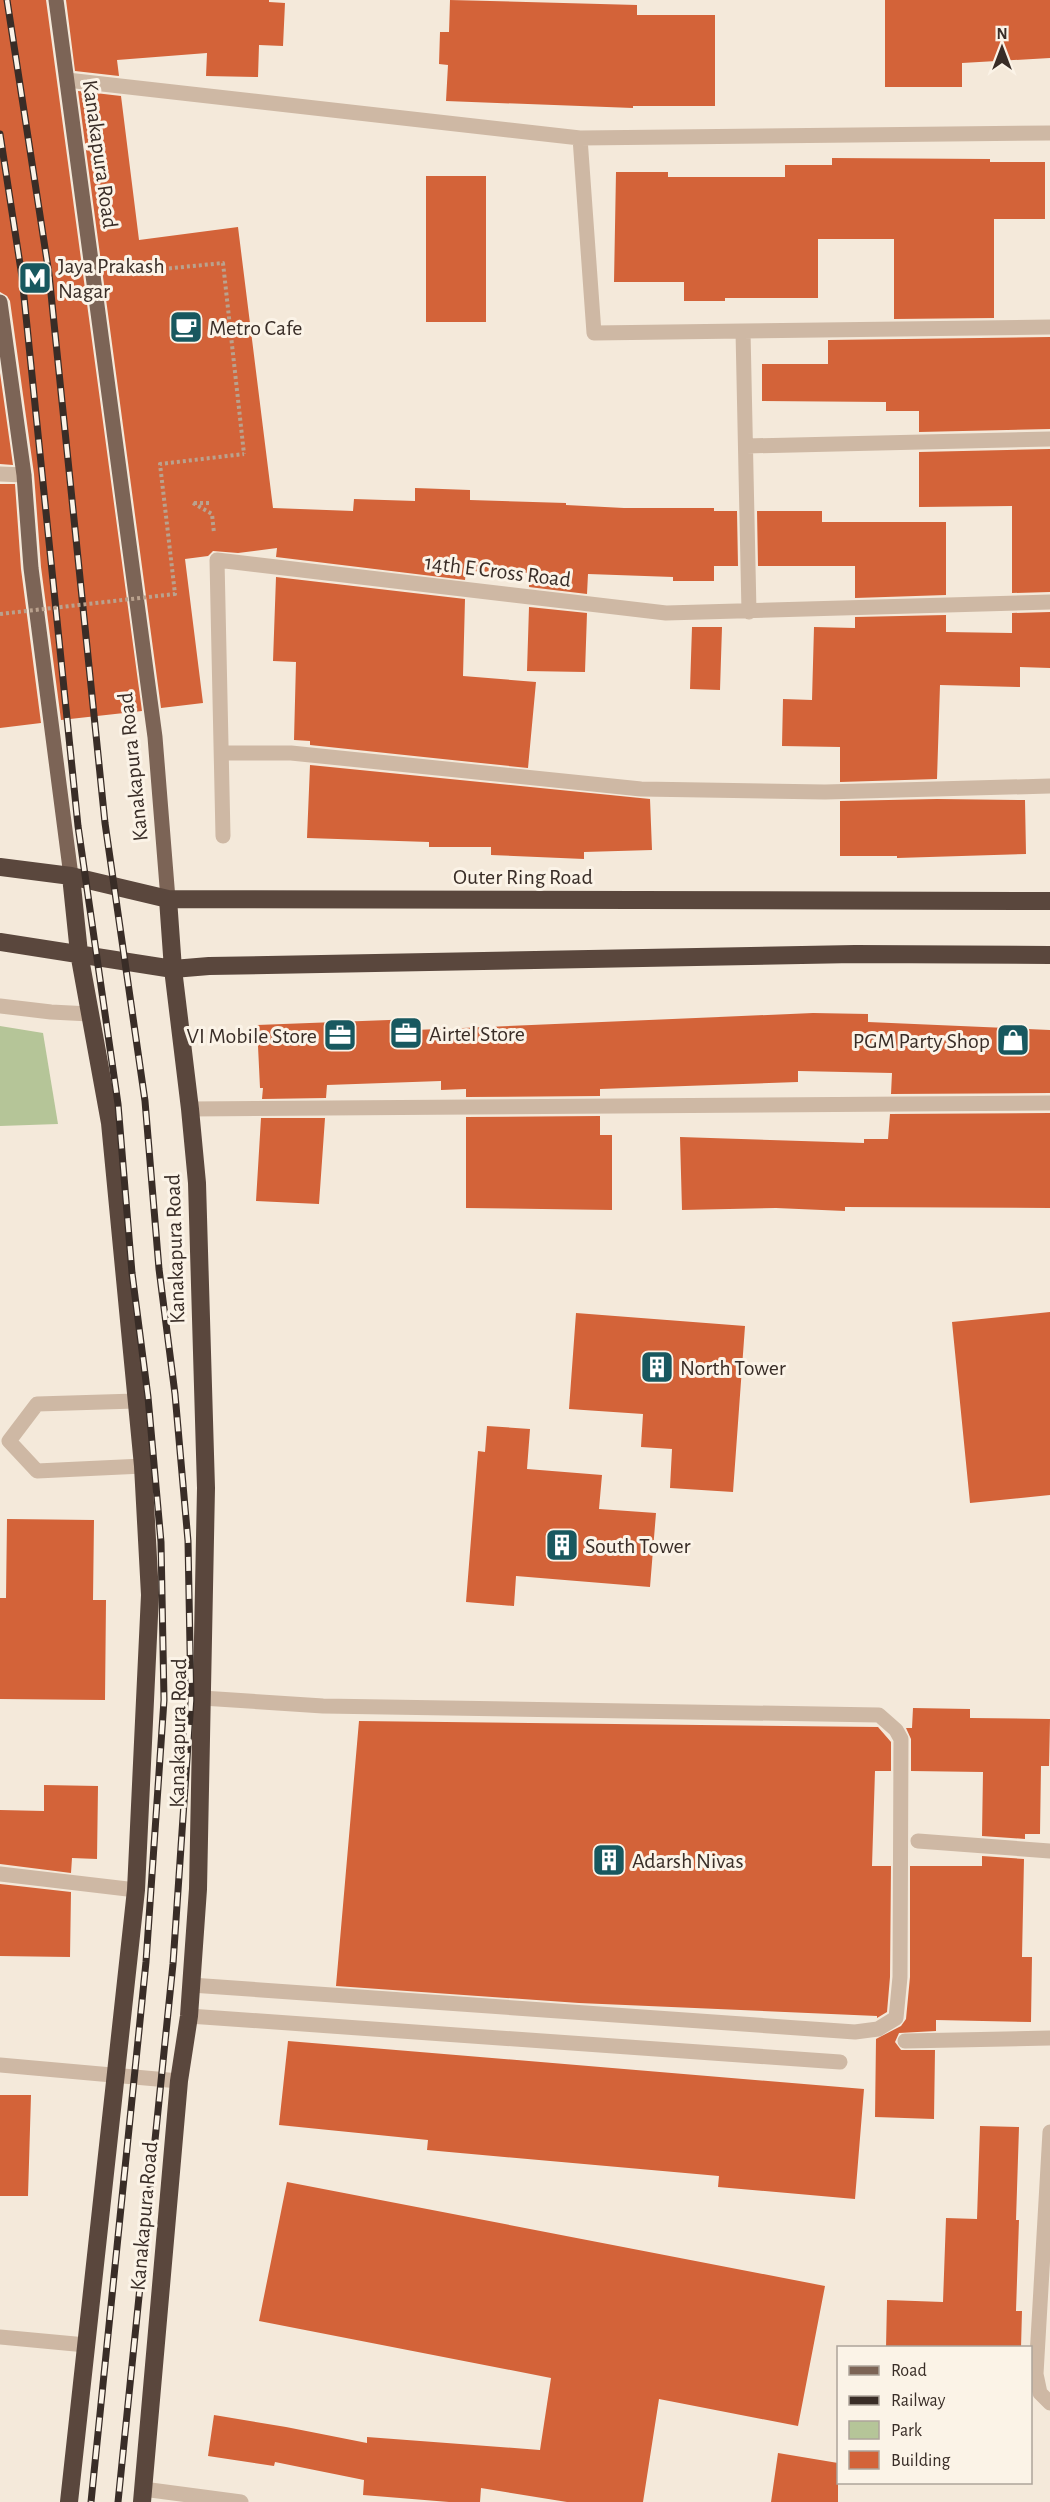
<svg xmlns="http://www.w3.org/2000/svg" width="1050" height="2502" font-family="'Alegreya Sans',sans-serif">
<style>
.green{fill:#b5c598}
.building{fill:#d36339}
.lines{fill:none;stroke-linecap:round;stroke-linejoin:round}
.path{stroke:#baa28e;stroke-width:4;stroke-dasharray:3 3;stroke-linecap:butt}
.lane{stroke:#ceb8a4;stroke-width:15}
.street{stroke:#ceb8a4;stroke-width:15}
.primary{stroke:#7c6456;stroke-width:15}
.highway{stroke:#5a473d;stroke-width:18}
.rail-casing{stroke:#392d27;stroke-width:7}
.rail{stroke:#fbf3e7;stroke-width:4.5;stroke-dasharray:14;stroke-linecap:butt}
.path-bridge{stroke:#baa28e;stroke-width:4;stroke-dasharray:3 3;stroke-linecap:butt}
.labels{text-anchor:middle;stroke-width:6;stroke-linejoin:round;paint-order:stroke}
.street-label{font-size:22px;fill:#392d27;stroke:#fbf3e7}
.poi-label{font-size:22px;fill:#392d27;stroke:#fbf3e7;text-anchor:start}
</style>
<rect width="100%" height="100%" fill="#f4e9da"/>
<path class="green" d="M0,1026L43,1033L58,1124L0,1126Z"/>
<path class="building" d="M0,0H46L142,711L61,720L41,567L34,474L10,301L7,296L0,292Z
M66,0H269V2L285,3L283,46L259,45L258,77L206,76L207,53L117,60L119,76L75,71Z
M450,0L637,5V15H715V106H633V108L446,101L448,65L439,64L440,32H449Z
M885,0H1050V58L962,63V87H885Z
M78,91L121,96L139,240L238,227L273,508L353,511L354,499L415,501V488L470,490V500L566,503V505L624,508H714V511H737L738,566H714V581H673V577L588,574L587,594L529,587L530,573L466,571L465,580L276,557L277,548L238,553L213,551L208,556L185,559L203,703L161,708Z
M832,158L990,159V162H1045V219H994V318L894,319V239H818V298H725V301H684V282H614L616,172H668V177H785V165H832Z
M426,176H486V322H426Z
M1050,337V429L919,432V411H886V402L762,401V364H828V340Z
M0,373L13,465L0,464Z
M1050,449V592L1012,593V506L919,507V452Z
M0,484H15L21,569L41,723L0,728Z
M757,511H822V522H946V595L855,598V566H758Z
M276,577L465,599L463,676L536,682L528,768L310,745V741L294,740L296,662L273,661Z
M529,607L587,613L585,672L527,671Z
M1050,612V668L1020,667V687L940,685L937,779L840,782V747L782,746L783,699L812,700L814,627L855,628V617L946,615V632L1012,633V613Z
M692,627H722L720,690L690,689Z
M310,765L650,799L652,850L584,852V859L491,855V847H429V842L307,838Z
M937,799L1025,800L1026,854L897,858V856H840V801Z
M813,1013L868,1014V1022L1050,1030V1093L891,1094L892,1073L798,1071V1082L600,1089V1096L466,1097V1089L441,1090V1081L327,1085L326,1098L262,1099L263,1088H260L257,1025L415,1019V1030Z
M1050,1113V1208L845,1207V1211L776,1208L682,1210L680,1137L864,1143V1139H888L890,1114Z
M600,1116V1135H612V1210L466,1208V1117Z
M261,1118H325L319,1204L256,1201Z
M1050,1312V1495L970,1503L952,1322Z
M576,1313L745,1326L733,1492L670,1488L672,1449L641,1447L643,1414L569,1409Z
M487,1426L530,1429L527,1469L602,1475L599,1509L656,1513L650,1587L516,1576L514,1606L466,1602L478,1451L485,1452Z
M7,1519L94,1520L93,1600H106L105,1700L0,1699V1598H6Z
M913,1708L970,1709V1718L1050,1719L1049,1766H1041L1040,1834H1025V1839L982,1836L983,1772L911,1771V1739L906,1728H912Z
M359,1721L878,1727L891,1742V1771H875L872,1866H891L890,1977L887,2012L877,2018V2016L579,2003L336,1986Z
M44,1785L98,1786L97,1859L72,1858L71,1873L0,1864V1810L44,1811Z
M982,1856L1024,1859L1022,1957H1032L1031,2022L936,2020V2031L899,2033L895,2042L901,2050H935L934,2119L875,2117L876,2039L901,2026L906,2019L910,1977V1866H982Z
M0,1884L71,1892L70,1957L0,1956Z
M288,2041L864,2089L855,2199L718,2187L719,2176L427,2150L428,2140L279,2125Z
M0,2095H31L28,2196H0Z
M980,2126L1019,2127L1016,2220H1019L1016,2311H1022L1021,2348H886L887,2300L943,2302L946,2218L977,2219Z
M287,2182L825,2286L798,2426L659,2399L643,2502H567L481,2488L480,2502H449L363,2495L364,2480L275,2462L274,2466L208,2456L214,2415L286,2427L367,2443V2437L540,2450L551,2378L259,2321Z
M778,2453L838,2463V2502H771Z"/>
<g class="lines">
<path class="path" d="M163,269L223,263L244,454
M193,503L212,514L214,533
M194,503H211"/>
<path class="lane" d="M191,1985L855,2032L878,2029L896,2018L900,1977L901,1739L896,1730L879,1715L323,1706L202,1698
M189,2016L840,2062
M0,2337L86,2345"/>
<path class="street" d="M67,80L580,138L594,333L743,331L749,612
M580,138L1050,133
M743,331L1050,327
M747,446L1050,439
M0,474L24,475
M222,753H291L641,789L825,792L1050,786
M223,836L217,560L666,613L1050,602
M0,1006L51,1012L90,1014
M190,1109L1050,1103
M136,1401L37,1404L9,1441L37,1471L143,1466
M918,1841L1050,1851
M0,1874L136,1890
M905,2041L1050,2038
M0,2065L179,2081
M1050,2132L1036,2374L1040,2393L1050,2403
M143,2489L241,2502"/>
<path class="primary" d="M56,0L155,737L168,899
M0,302L24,475L31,568L71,876"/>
<path class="highway" d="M0,867L71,876L168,899L1050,901
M0,942L173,969L209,966L855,954L1050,955
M69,2502L136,1890L150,1595L143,1466L110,1123L79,953L71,876
M142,2502L179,2081L189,2016L198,1889L206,1488L197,1183L190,1109L173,969L168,899"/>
<defs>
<path id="rail" d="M7,0L49,274L105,823L145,1101L159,1269L175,1394L188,1541L191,1700L173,1964L118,2502
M0,134L22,277L78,826L118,1104L132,1273L148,1397L161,1542L164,1700L146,1962L91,2502"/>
</defs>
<use href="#rail" class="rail-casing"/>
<use href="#rail" class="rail"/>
<path class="path-bridge" d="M0,614L175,594L160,464L244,454"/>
</g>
<defs>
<symbol id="metro-square" viewBox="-11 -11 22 22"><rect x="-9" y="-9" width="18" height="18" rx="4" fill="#18585f" stroke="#fbf3e7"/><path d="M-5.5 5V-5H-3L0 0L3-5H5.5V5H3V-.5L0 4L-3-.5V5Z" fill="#fff"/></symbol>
<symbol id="cafe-square" viewBox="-11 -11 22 22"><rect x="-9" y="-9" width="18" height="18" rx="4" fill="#18585f" stroke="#fbf3e7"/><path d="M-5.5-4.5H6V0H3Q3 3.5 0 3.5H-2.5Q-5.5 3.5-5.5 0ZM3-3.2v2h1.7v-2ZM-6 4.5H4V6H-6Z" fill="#fff"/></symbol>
<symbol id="office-square" viewBox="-11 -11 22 22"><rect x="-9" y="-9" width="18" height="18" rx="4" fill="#18585f" stroke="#fbf3e7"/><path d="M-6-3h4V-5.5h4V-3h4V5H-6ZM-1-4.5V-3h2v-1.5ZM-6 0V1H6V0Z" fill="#fff"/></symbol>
<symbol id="shop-square" viewBox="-11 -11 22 22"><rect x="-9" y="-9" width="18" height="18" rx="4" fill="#18585f" stroke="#fbf3e7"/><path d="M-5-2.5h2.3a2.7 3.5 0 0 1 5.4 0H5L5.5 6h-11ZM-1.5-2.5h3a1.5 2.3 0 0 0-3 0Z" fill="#fff"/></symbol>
<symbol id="building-square" viewBox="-11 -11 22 22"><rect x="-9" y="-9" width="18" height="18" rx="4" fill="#18585f" stroke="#fbf3e7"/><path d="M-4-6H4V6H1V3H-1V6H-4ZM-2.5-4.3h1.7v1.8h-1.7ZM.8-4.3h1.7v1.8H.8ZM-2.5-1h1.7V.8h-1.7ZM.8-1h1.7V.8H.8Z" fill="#fff"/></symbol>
</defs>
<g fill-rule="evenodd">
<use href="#metro-square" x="16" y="259" width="38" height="38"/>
<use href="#cafe-square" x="167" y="308" width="38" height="38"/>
<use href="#office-square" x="387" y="1014" width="38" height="38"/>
<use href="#office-square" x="321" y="1016" width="38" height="38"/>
<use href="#shop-square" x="994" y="1021" width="38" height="38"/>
<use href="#building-square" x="638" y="1348" width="38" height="38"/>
<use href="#building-square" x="543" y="1526" width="38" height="38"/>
<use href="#building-square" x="590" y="1841" width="38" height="38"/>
</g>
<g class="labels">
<g class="street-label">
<text transform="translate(101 154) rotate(82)" y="8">Kanakapura Road</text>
<text transform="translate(498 570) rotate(7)" y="8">14th E Cross Road</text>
<text transform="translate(132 767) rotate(-96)" y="8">Kanakapura Road</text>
<text x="523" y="884">Outer Ring Road</text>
<text transform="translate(174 1249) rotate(-92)" y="8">Kanakapura Road</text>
<text transform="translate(177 1733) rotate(-89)" y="8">Kanakapura Road</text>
<text transform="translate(143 2216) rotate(-85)" y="8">Kanakapura Road</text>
</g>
<g class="poi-label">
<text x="58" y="273">Jaya Prakash<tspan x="58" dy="25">Nagar</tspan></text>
<text x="209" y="335">Metro Cafe</text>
<text x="429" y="1041">Airtel Store</text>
<text x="317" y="1043" text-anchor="end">VI Mobile Store</text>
<text x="990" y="1048" text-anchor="end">PGM Party Shop</text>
<text x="680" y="1375">North Tower</text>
<text x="585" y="1553">South Tower</text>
<text x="632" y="1868">Adarsh Nivas</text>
</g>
</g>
<rect x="837" y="2346" width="195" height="138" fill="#fbf3e7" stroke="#ada49a" stroke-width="1.5"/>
<rect x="849" y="2366" width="30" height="9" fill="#7c6456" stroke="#ada49a" stroke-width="1.5"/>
<text x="891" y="2376" font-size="18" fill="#392d27">Road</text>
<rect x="849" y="2396" width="30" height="9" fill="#392d27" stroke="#ada49a" stroke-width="1.5"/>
<text x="891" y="2406" font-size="18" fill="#392d27">Railway</text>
<rect x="849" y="2421" width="30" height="18" fill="#b5c598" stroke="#ada49a" stroke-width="1.5"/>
<text x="891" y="2436" font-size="18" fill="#392d27">Park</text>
<rect x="849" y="2451" width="30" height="18" fill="#d36339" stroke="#ada49a" stroke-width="1.5"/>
<text x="891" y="2466" font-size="18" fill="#392d27">Building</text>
<g transform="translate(1002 48)" stroke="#fbf3e7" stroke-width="4.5" paint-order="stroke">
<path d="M0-4.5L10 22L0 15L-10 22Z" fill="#392d27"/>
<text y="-9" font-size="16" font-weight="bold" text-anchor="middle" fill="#392d27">N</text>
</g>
</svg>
